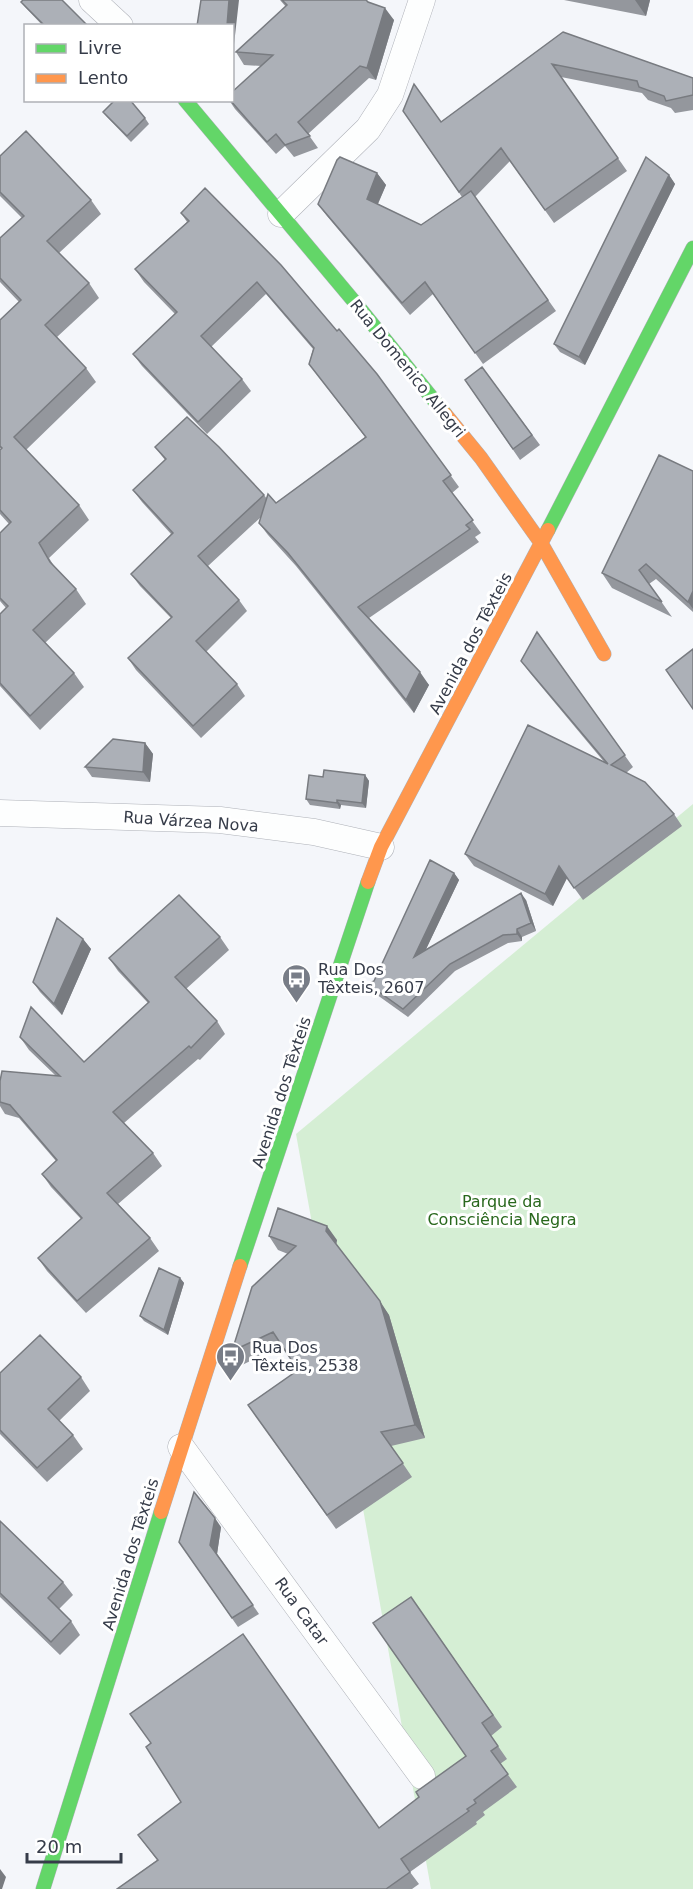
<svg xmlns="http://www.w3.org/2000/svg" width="693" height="1889" font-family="'DejaVu Sans',sans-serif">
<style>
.green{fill:#d5eed4}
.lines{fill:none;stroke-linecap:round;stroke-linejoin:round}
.street-casing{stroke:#aeb1b8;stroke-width:27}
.fast-casing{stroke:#aeb1b8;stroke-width:15}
.slow-casing{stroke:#aeb1b8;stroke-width:15}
.street{stroke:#fdfefe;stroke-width:26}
.fast{stroke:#63d668;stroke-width:14}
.slow{stroke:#ff974d;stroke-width:14}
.wall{fill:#94979d}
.shaded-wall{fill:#787b80}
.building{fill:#acb0b7;stroke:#787b80;stroke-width:1.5}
.labels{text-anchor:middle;stroke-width:6;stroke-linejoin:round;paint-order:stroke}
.street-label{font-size:16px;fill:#363c49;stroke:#fff}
.poi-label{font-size:16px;fill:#363c49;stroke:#fff;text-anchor:start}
.park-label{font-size:16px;fill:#29681d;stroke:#fff}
</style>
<rect width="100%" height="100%" fill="#f4f6fa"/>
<path class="green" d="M693,804V1889H431L296,1134Z"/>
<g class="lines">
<defs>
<path id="street" d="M92,0L120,26
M281,214L368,129L390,95L422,0
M0,813L220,820L314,832L381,847
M181,1447L422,1776"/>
<path id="fast" d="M185,100L357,305L445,414
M548,530L693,248
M240,1266L368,882
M43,1889L161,1512"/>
<path id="slow" d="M445,414L481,458L541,543L604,654
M368,882L381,847L548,530
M161,1512L240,1266"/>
</defs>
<use href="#street" class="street-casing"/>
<use href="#fast" class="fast-casing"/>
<use href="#slow" class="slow-casing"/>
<use href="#street" class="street"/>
<use href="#fast" class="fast"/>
<use href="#slow" class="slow"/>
</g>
<path class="wall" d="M280,0H366L394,20L376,80L369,78L308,134L318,148L294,157L285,146L276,154L235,109L229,100H232L261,66L244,65L236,52L286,7Z
M564,0H650L646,16Z
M21,2L88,26H43L25,7Z
M563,32L693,78V110L675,113L671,108L648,100L642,93L561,77L627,171L554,223L510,161L475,197L556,311L483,364L433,294L410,315L327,216L318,204L377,173L386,185L378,204L421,225L462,197L403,111L441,122Z
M103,112L145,118L149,124L131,142L107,117Z
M0,156L91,200L101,214L59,253L89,283L99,298L57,337L86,368L96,382L26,450L79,505L89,520L49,558L54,566L76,589L86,604L45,643L74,673L84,687L40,730L0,686V614L6,608L0,601V533L9,524L0,514V450L1,449L0,448V320L19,302L0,282V238L22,218L0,196Z
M669,175L675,184L585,365L560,352L554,344Z
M181,213L337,331L377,374L459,487L452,493L481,533L475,537L479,542L369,618L429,685L414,713L296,566L268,535L259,523L261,517L208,566L239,600L247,611L206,652L237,684L245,696L201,738L136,670L128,658L171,618L140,586L131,574L171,534L142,502L133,490L165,460L155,447L264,495L267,499L276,503L365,437L309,364L313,349L266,294L211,347L242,379L251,391L207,434L142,366L133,354L175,314L144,282L135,269L187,222Z
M482,367L540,445L520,460L465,380Z
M693,471V612L656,579L649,584L672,617L612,588L602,573Z
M537,632L633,767L626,773L674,814L682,826L583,900L567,878L553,906L474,866L465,854L605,763L530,673L521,661Z
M145,743L153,754L150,782L92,777L85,767Z
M365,775L369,781L366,808L341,805L340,809L310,805L306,799L323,777Z
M454,873L459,880L426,949L526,900L536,931L522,937V941L508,943L455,971L408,1017L373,992L368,984L374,981Z
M220,937L229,950L186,989L217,1021L225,1034L200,1060L198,1059L124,1123L153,1153L162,1166L118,1204L150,1238L159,1251L86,1313L47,1271L38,1258L81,1219L51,1187L42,1174L56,1161L19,1118L5,1114L0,1106V1081L55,1075L29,1050L20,1037L84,1062L148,1003L118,971L109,958Z
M83,939L91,949L62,1015L40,992L33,982Z
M269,1236L337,1240L336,1244L389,1315L425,1438L391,1446L412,1477L336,1529L248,1405L298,1370L282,1346L242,1365L232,1351L288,1254L278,1250Z
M180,1278L184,1283L168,1335L144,1321L140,1316Z
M0,1373L81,1377L90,1391L59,1421L73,1435L83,1449L47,1482L0,1434Z
M0,1521L63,1582L73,1595L59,1609L71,1621L80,1635L60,1655L0,1597Z
M221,1527L217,1554L259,1614L238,1627L179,1542Z
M411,1597L502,1727L491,1736L507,1759L500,1764L517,1787L483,1812L485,1815L476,1822L477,1824L410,1872L419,1884L412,1889H117L157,1860L138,1835L181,1802L151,1744L379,1828L419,1797L466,1756Z"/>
<path class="shaded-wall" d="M229,0H239L232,62V26H227Z
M635,0H650L646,16Z
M385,8L394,20L376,80L367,68Z
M377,173L386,185L375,210L367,199Z
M669,175L675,184L585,365L579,357Z
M693,591V609L688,602Z
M420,672L429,685L414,713L406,700Z
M145,743L153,754L150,782L143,772Z
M365,775L369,781L366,808L362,803Z
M337,800L341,805L340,809L337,803Z
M559,866L567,878L553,906L545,894Z
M454,873L459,880L419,964L414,957Z
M521,893L526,900L536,931L531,923Z
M517,929L522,937V941L517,934Z
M83,939L91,949L62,1015L54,1004Z
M327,1226L337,1240L336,1245L326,1231Z
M180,1278L184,1283L168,1335L164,1330Z
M380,1301L389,1315L425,1438L415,1425Z
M215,1518L221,1527L217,1554L210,1545Z
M0,1869L6,1877L2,1889H0Z"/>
<path class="building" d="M23,0H62L88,26H45L21,2Z
M201,0H229L227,26H197Z
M282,0H366L368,2L385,8L367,68L360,66L298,122L310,136L285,145L276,134L267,142L230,100H232V92L273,55L236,52L287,5Z
M563,32L693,78V95L666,101L664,96L639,87L637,81L552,64L618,158L545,210L501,148L459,192L403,111L414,84L441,122Z
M115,100H130L145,118L127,136L103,112Z
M26,131L91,200L47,241L89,283L45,325L86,368L14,437L79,505L39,543L50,562L76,589L33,630L74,673L30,716L0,683V614L8,606L0,598V533L11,522L0,510V450L2,448L0,446V320L21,300L0,278V238L24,216L0,192V156Z
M340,157L377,173L367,199L421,225L471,191L548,300L475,353L425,282L402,303L318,204L337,160Z
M646,157L669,175L579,357L554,344Z
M205,188L281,265L337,331L339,329L377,374L451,475L443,481L473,520L466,525L470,529L358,607L420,672L406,700L288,553L259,523L268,494L276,503L366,437L309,364L314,348L257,282L201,336L242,379L198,422L133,354L177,312L135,269L189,221L181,213Z
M482,367L532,435L513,449L465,380Z
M187,417L219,447L264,495L198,556L239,600L196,641L237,684L193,726L128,658L172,617L131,574L173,533L133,490L166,459L155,447Z
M659,455L693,471V591L688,602L646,564L639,570L662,602L602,573Z
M537,632L625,755L611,765L645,782L674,814L574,888L559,866L545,894L465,854L528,725L608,764L521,661Z
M693,649V709L666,670Z
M113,739L145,743L143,772L85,767Z
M324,770L365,775L362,803L337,800V803L306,799L309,775L323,777Z
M430,860L454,873L414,957L521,893L531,923L517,929V934L503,935L450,964L403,1009L368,984L374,981Z
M179,895L220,937L175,977L217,1021L191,1048L189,1046L113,1112L153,1153L107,1193L150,1238L77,1301L38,1258L82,1218L42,1174L57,1160L10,1105L0,1102V1081L2,1071L60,1076L20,1037L31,1007L84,1062L149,1002L109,958Z
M57,918L83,939L54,1004L33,982Z
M278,1208L327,1226L326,1231L380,1301L415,1425L381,1432L403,1463L327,1515L248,1405L298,1370L273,1332L232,1351L252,1287L296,1246L269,1236Z
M159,1268L180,1278L164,1330L140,1316Z
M40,1335L81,1377L48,1409L73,1435L37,1468L0,1430V1373Z
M194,1492L215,1518L210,1545L253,1605L232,1618L179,1542Z
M0,1521L63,1582L48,1598L71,1621L51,1642L0,1593Z
M411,1597L493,1715L482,1723L498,1746L491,1751L508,1774L474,1800L476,1803L467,1809L469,1811L401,1859L410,1872L386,1889H117L158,1860L138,1835L181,1802L146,1747L151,1743L130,1714L243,1634L379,1828L419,1797L416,1792L466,1756L373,1623Z"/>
<defs>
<symbol id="bus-pin" viewBox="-11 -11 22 30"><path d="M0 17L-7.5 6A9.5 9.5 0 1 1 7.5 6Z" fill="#787d87" stroke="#fff"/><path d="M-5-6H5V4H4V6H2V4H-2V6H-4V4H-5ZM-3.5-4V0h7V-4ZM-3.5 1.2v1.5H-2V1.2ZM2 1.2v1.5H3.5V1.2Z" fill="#fff"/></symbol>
</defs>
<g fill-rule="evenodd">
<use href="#bus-pin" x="280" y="962" width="33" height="45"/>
<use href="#bus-pin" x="214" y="1340" width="33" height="45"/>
</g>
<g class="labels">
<g class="street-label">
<text transform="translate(408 368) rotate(51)" y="6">Rua Domenico Allegri</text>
<text transform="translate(470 643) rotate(-62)" y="6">Avenida dos Têxteis</text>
<text transform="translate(191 821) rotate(4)" y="6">Rua Várzea Nova</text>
<text transform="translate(281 1092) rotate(-72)" y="6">Avenida dos Têxteis</text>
<text transform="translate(130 1554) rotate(-73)" y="6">Avenida dos Têxteis</text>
<text transform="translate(302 1611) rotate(54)" y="6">Rua Catar</text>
</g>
<g class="poi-label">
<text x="318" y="975">Rua Dos<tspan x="318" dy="18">Têxteis, 2607</tspan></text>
<text x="252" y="1353">Rua Dos<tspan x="252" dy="18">Têxteis, 2538</tspan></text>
</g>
<g class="park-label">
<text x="502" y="1207">Parque da<tspan x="502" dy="18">Consciência Negra</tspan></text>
</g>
</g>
<rect x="24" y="24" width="210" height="78" fill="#ffffff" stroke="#afb1b6" stroke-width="1.5"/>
<rect x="36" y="44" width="30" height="9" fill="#63d668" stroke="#afb1b6" stroke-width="1.5"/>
<text x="78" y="54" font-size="18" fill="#363c49">Livre</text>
<rect x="36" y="74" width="30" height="9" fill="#ff974d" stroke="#afb1b6" stroke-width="1.5"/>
<text x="78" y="84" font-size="18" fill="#363c49">Lento</text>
<path d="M27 1853v9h94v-9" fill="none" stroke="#363c49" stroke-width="3"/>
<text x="36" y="1853" font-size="18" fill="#363c49" stroke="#ffffff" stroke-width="4.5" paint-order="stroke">20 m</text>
</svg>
